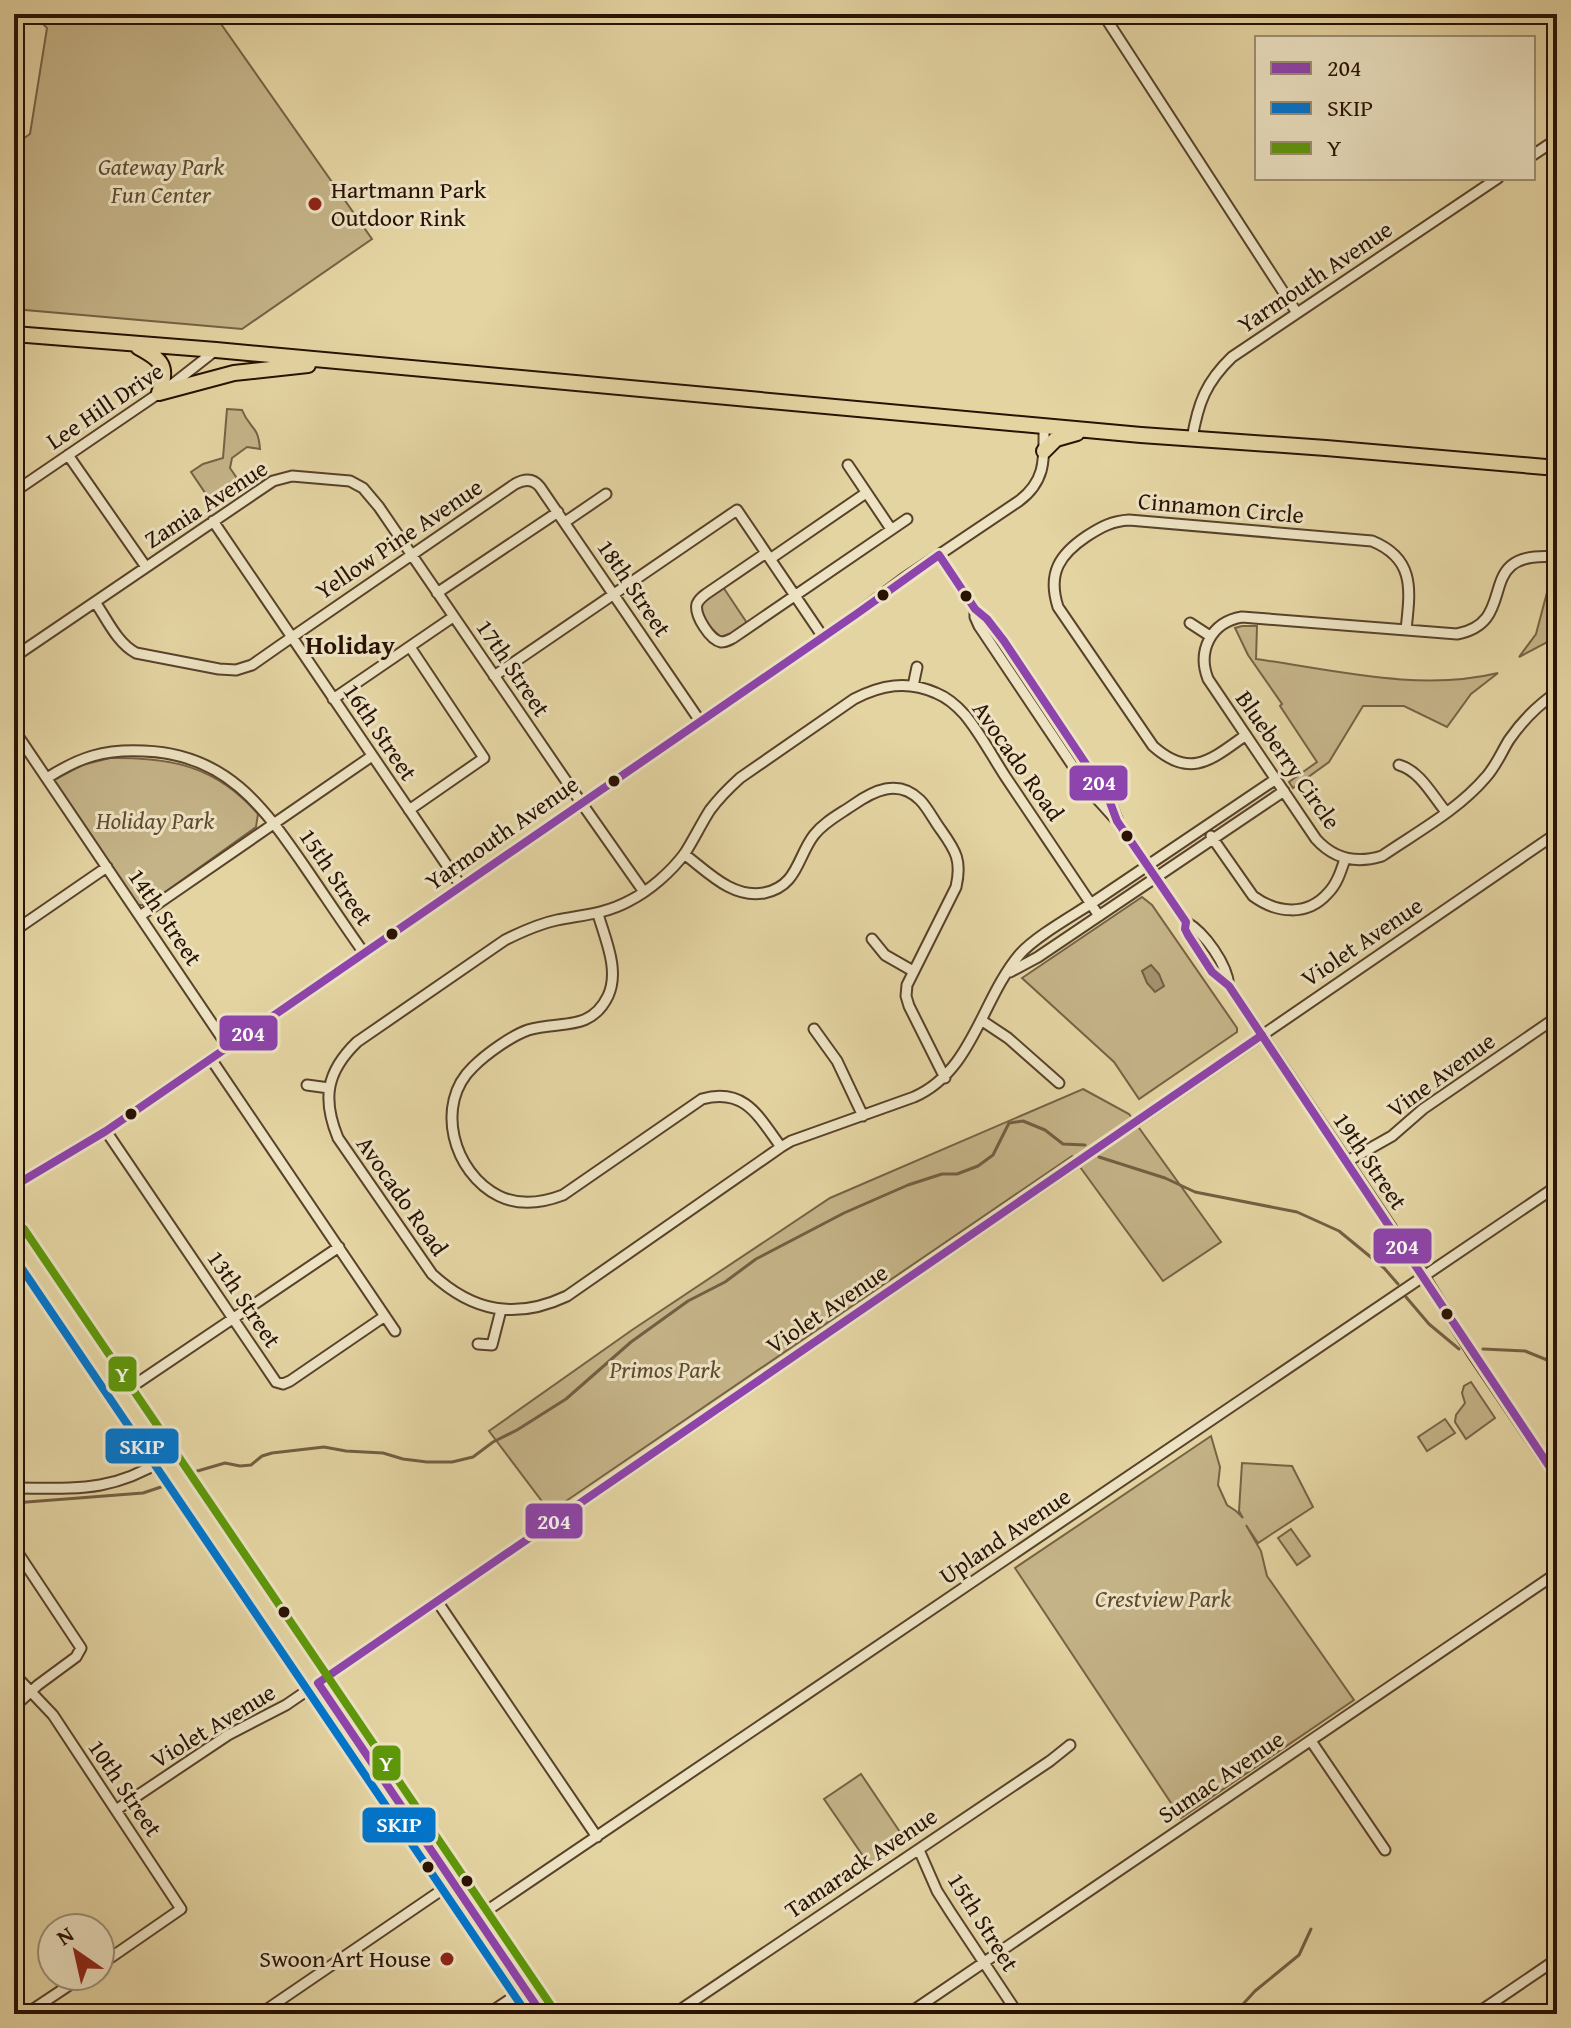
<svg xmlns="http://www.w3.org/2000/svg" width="1571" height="2028" font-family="'Gentium Book Plus',serif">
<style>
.green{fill:#c4b387;stroke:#766245;stroke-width:2}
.water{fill:#a4926c;stroke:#735e42;stroke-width:2}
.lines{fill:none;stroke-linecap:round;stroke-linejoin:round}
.stream{stroke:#735e42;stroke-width:3}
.minor-casing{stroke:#58422b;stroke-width:13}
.major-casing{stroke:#291103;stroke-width:16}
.highway-casing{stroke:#291103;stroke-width:18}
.minor{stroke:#ede3c3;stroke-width:9}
.major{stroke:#e4d4a2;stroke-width:12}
.highway{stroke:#e4d4a2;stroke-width:14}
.bus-1-casing{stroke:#ede3c3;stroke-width:14}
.bus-2-casing{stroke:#ede3c3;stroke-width:14}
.bus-3-casing{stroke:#ede3c3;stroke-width:14}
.bus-1{stroke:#8e44ad;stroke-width:8}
.bus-2{stroke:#0076ce;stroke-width:8}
.bus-3{stroke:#5e980a;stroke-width:8}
.poi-dot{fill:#8f2418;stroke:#ede3c3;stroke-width:3}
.bus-dot{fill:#291103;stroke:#ede3c3;stroke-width:3}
.labels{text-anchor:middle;stroke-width:6;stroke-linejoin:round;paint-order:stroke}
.park-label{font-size:24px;font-style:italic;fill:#5f4a31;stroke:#ede3c3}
.poi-label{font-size:24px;fill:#291103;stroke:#ede3c3;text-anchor:start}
.street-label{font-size:24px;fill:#291103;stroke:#ede3c3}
.neighbourhood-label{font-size:26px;font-weight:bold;fill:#291103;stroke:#ede3c3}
.line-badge{stroke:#ede3c3;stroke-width:3}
.badge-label{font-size:22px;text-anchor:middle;font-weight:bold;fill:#fff}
</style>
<rect width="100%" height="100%" fill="#e4d4a2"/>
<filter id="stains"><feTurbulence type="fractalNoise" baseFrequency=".0025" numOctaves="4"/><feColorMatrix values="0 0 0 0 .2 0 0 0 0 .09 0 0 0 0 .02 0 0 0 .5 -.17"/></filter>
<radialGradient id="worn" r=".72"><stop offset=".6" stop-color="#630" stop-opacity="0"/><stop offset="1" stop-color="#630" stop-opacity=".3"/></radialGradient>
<path class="green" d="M33,14H214L372,239L242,329L14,309V145L30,134L47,28Z
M227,409L242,410C250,430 258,424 260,449L247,447L232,458L230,468L243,487L214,506L191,472L203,464L223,458Z
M1554,566H1557V637L1519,657L1536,634Z
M723,587L747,623L728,636L721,637C711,631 703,618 701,606L704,601Z
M1242,626H1257L1256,659C1334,670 1420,692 1498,673L1471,694L1447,727L1404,706H1363L1329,762L1293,788L1289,782L1317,762L1280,706L1282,704L1248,655L1235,628Z
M110,758C171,757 216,766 258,814L256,827L147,905H138L54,780L82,765Z
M1142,897L1152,905L1237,1028V1032L1139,1099L1114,1062L1022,978Z
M1083,1089L1129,1114L1221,1242L1163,1281L1072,1156L550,1512L489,1431L632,1330L830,1198Z
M1471,1382L1495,1418L1466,1439L1455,1422L1456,1415L1465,1403L1462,1393L1464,1386Z
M1445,1419L1455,1433L1427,1451L1418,1437Z
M1211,1436L1220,1467L1218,1485L1227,1505L1236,1511L1243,1518L1239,1511L1242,1463L1292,1466L1313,1507L1258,1543L1246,1525L1261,1551L1267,1576L1354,1700L1181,1818L1015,1568Z
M1291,1529L1310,1556L1297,1565L1278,1538Z
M861,1774L904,1838V1843L870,1866L824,1799Z"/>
<path class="water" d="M1151,965L1159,974L1164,986L1155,992L1147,983L1142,971Z"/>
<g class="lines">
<path class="stream" d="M1554,634L1557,630
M1099,1157L1165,1178L1195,1192L1297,1212L1339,1231L1384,1268L1398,1284
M1406,1297L1429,1324L1459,1349
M1483,1349L1525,1351L1557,1364
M194,1472L225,1463L240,1466L251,1465L262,1456L272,1453L324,1447L346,1451L383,1453L403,1459L427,1462H452L473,1457L493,1442L517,1430L566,1399L631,1342L688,1301L725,1282L756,1259L844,1213L908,1185L942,1174H957L978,1166L993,1155L1009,1123L1023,1121L1045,1130L1063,1144L1085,1145
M14,1503L143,1493L164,1486
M1234,2014L1255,1991L1299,1955L1311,1929"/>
<defs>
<path id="minor" d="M1103,14L1297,313
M1533,155L1557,139
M1192,439C1198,403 1206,382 1232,357L1498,178
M68,455L146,567
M848,465L891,529
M14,492L174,383L216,350
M213,521L461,886
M565,522L606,494
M766,553L706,594C702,597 699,599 697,604C694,615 710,640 721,642C726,642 729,640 733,638L907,519
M939,555L975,609L987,619L1004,641L1108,797L1117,819
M1557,557C1469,549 1523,621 1457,634L1242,617C1211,622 1197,651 1208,679L1316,839C1334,859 1356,864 1382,856C1417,832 1458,810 1486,777C1496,766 1501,753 1509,740C1522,721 1538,705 1557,692
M770,559L866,493
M437,593L558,512
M95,602C107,619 117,643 136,653L219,669L236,670L252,665L282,644L515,484C524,479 533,478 540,487L700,721
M975,609V617L979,626L1089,790L1117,821L1186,922C1205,933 1227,964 1229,986
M1190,623L1210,636
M14,657L273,481L292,476L350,481L363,488L379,507L571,788L644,892
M494,676L737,510L823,637
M913,686L917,667
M333,699L453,617
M14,730L228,1047
M1246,735C1212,759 1191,780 1153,746L1058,607C1047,573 1060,554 1087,536C1101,527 1112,521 1129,520L1372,541C1416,559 1410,591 1406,630
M1399,765C1420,771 1432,795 1446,812
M47,778C80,757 104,749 144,751C226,754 263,806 305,867C325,896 344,925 364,953
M409,810L484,758L410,647
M1211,836L1253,896C1276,913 1307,917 1328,893C1337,884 1341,871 1345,859
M684,854C707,871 732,899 764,893C798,886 797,857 814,835C824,822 840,814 853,805C873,791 898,778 920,800C928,808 934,821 941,830C956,851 962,861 956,887L907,985L906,996L909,1006L945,1078
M598,914C605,939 620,970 608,996C590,1033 559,1020 528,1030C511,1036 486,1054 473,1067C434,1104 453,1173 499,1196C520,1206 542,1203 563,1195L702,1099C745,1087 759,1117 781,1147
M140,916L372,756
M1099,916L1091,904C1062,861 1034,819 1005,776C992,756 980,733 965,715C957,706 946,697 936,693C907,680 881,685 854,699L740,778C729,788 719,798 710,810C701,824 694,839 685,853C671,872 649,891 629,901C605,914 582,915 557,920C538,924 521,932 505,940L357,1042C326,1072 322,1099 338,1138L432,1274C473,1312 516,1320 567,1296L781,1147L791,1141L914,1097C973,1071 981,1000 1020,954C1036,936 1074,915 1095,901C1155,860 1216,820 1276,779
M1186,922L1185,929L1188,935L1212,972L1229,986L1424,1276L1472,1353L1557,1478
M14,931L107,867
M872,939L885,955L913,971
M1010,972L1038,957L1284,791
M981,1020L1008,1038L1059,1083
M814,1029L837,1061L863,1116
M211,1059L395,1331
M307,1085L329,1088
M106,1131L276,1382L283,1384L290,1381L385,1316
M1346,1162L1392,1136L1423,1109L1557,1017
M14,1186L106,1131L855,615L903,579L1019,501C1047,480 1044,457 1044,425
M478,1344L492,1345L501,1310
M121,1394L339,1247
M14,1488C76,1488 110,1493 165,1459
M437,1601L597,1837
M14,1674L53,1715L181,1909L100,1965
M14,1707L38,1685L76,1657L81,1648L16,1550
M1311,1741L1385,1850
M116,1810L228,1735L286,1705L1557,833
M919,1850L937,1891L951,1913L1018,2014
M476,1918L1557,1186
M26,2014L83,1976
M260,2014L452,1883
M488,2014L525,1989
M674,2014L1050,1761L1070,1745
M908,2014L1557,1573
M1476,2014L1557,1959"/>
<path id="major" d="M14,1236L542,2014"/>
<path id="highway" d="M14,334L216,350L1141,435L1326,448L1557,468
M138,347C162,360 169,366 159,393
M159,393L234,373L308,365
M1044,451L1056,439L1077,433"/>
</defs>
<use href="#minor" class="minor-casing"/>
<use href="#major" class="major-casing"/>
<use href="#highway" class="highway-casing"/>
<use href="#minor" class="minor"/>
<use href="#major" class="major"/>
<use href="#highway" class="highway"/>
<defs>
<path id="bus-1" d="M939,555L975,609L987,619L1004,641L1108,797L1117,821L1186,922L1185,929L1188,935L1212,972L1229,986L1557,1478
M14,1186L106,1131L855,615L939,555
M318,1683L1262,1035
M318,1683L542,2014"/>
<path id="bus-2" d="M14,1257L527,2014"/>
<path id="bus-3" d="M24,1229L552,2007"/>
</defs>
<use href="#bus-1" class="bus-1-casing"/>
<use href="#bus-2" class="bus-2-casing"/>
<use href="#bus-3" class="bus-3-casing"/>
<use href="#bus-1" class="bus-1"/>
<use href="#bus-2" class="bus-2"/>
<use href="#bus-3" class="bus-3"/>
</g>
<g class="poi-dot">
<circle cx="315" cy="204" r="8"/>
<circle cx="447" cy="1959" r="8"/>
</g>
<g class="bus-dot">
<circle cx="883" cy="595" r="7"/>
<circle cx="966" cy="596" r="7"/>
<circle cx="614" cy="781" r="7"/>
<circle cx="1127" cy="836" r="7"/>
<circle cx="392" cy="934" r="7"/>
<circle cx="131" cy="1114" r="7"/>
<circle cx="1447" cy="1314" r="7"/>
<circle cx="284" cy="1612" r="7"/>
<circle cx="428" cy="1867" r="7"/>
<circle cx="467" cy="1881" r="7"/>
</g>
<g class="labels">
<g class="park-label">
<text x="161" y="175">Gateway Park<tspan x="161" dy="28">Fun Center</tspan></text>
<text x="155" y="829">Holiday Park</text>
<text x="665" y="1378">Primos Park</text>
<text x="1163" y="1607">Crestview Park</text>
</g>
<g class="poi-label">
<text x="331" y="198">Hartmann Park<tspan x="331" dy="28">Outdoor Rink</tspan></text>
<text x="431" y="1967" text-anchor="end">Swoon Art House</text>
</g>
<g class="street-label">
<text transform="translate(1315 277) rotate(-34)" y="8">Yarmouth Avenue</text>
<text transform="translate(105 406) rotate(-34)" y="8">Lee Hill Drive</text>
<text transform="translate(206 504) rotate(-33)" y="8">Zamia Avenue</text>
<text transform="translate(1221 508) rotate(5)" y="8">Cinnamon Circle</text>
<text transform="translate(399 539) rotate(-34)" y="8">Yellow Pine Avenue</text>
<text transform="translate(634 588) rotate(56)" y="8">18th Street</text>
<text transform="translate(513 668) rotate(56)" y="8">17th Street</text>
<text transform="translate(380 732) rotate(56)" y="8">16th Street</text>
<text transform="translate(1288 760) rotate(55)" y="8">Blueberry Circle</text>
<text transform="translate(1018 761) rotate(55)" y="8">Avocado Road</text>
<text transform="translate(502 833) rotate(-35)" y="8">Yarmouth Avenue</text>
<text transform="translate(336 877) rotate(56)" y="8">15th Street</text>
<text transform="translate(165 917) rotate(56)" y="8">14th Street</text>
<text transform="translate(1362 942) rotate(-34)" y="8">Violet Avenue</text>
<text transform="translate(1441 1075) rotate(-36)" y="8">Vine Avenue</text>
<text transform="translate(1370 1161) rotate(56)" y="8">19th Street</text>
<text transform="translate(402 1196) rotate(55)" y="8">Avocado Road</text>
<text transform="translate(244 1299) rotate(56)" y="8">13th Street</text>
<text transform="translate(827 1309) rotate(-34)" y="8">Violet Avenue</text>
<text transform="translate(1005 1536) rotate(-34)" y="8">Upland Avenue</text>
<text transform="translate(213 1726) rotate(-31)" y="8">Violet Avenue</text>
<text transform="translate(1221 1777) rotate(-34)" y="8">Sumac Avenue</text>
<text transform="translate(125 1788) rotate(56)" y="8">10th Street</text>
<text transform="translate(861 1863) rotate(-34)" y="8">Tamarack Avenue</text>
<text transform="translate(983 1922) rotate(58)" y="8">15th Street</text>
</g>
<g class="neighbourhood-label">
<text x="350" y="654">Holiday</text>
</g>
</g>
<g class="line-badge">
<rect x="1068" y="764" width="61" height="38" rx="8" fill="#8e44ad"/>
<rect x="218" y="1014" width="61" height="38" rx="8" fill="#8e44ad"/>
<rect x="1372" y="1227" width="61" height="38" rx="8" fill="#8e44ad"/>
<rect x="107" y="1355" width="31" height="38" rx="8" fill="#5e980a"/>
<rect x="104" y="1427" width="76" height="38" rx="8" fill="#0076ce"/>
<rect x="524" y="1502" width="60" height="38" rx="8" fill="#8e44ad"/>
<rect x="371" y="1744" width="31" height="38" rx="8" fill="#5e980a"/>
<rect x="361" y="1806" width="76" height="38" rx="8" fill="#0076ce"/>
</g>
<g class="badge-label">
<text x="1099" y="790">204</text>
<text x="248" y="1041">204</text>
<text x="1402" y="1254">204</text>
<text x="122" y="1382">Y</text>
<text x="142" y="1454">SKIP</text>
<text x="554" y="1529">204</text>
<text x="386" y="1771">Y</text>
<text x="399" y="1832">SKIP</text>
</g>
<rect width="1571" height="2028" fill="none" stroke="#e4d4a2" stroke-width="48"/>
<rect x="16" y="16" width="1539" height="1996" fill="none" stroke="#291103" stroke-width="4"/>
<rect x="24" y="24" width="1523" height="1980" fill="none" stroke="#291103" stroke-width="2"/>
<rect x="1255" y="36" width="280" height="144" fill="#ede3c3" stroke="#9f8f76" stroke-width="2"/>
<rect x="1271" y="62" width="40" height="12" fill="#8e44ad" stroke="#9f8f76" stroke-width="2"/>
<text x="1327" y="76" font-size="24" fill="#291103">204</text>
<rect x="1271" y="102" width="40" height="12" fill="#0076ce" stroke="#9f8f76" stroke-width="2"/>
<text x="1327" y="116" font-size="24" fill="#291103">SKIP</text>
<rect x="1271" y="142" width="40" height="12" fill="#5e980a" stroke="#9f8f76" stroke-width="2"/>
<text x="1327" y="156" font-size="24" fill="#291103">Y</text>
<g transform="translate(76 1952) rotate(326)"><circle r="38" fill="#ede3c3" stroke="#9f8f76" stroke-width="2"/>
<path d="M0-6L14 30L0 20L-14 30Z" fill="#8f2418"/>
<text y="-12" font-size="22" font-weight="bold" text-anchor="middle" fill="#291103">N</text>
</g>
<rect width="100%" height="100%" filter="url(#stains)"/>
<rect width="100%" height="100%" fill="url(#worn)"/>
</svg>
